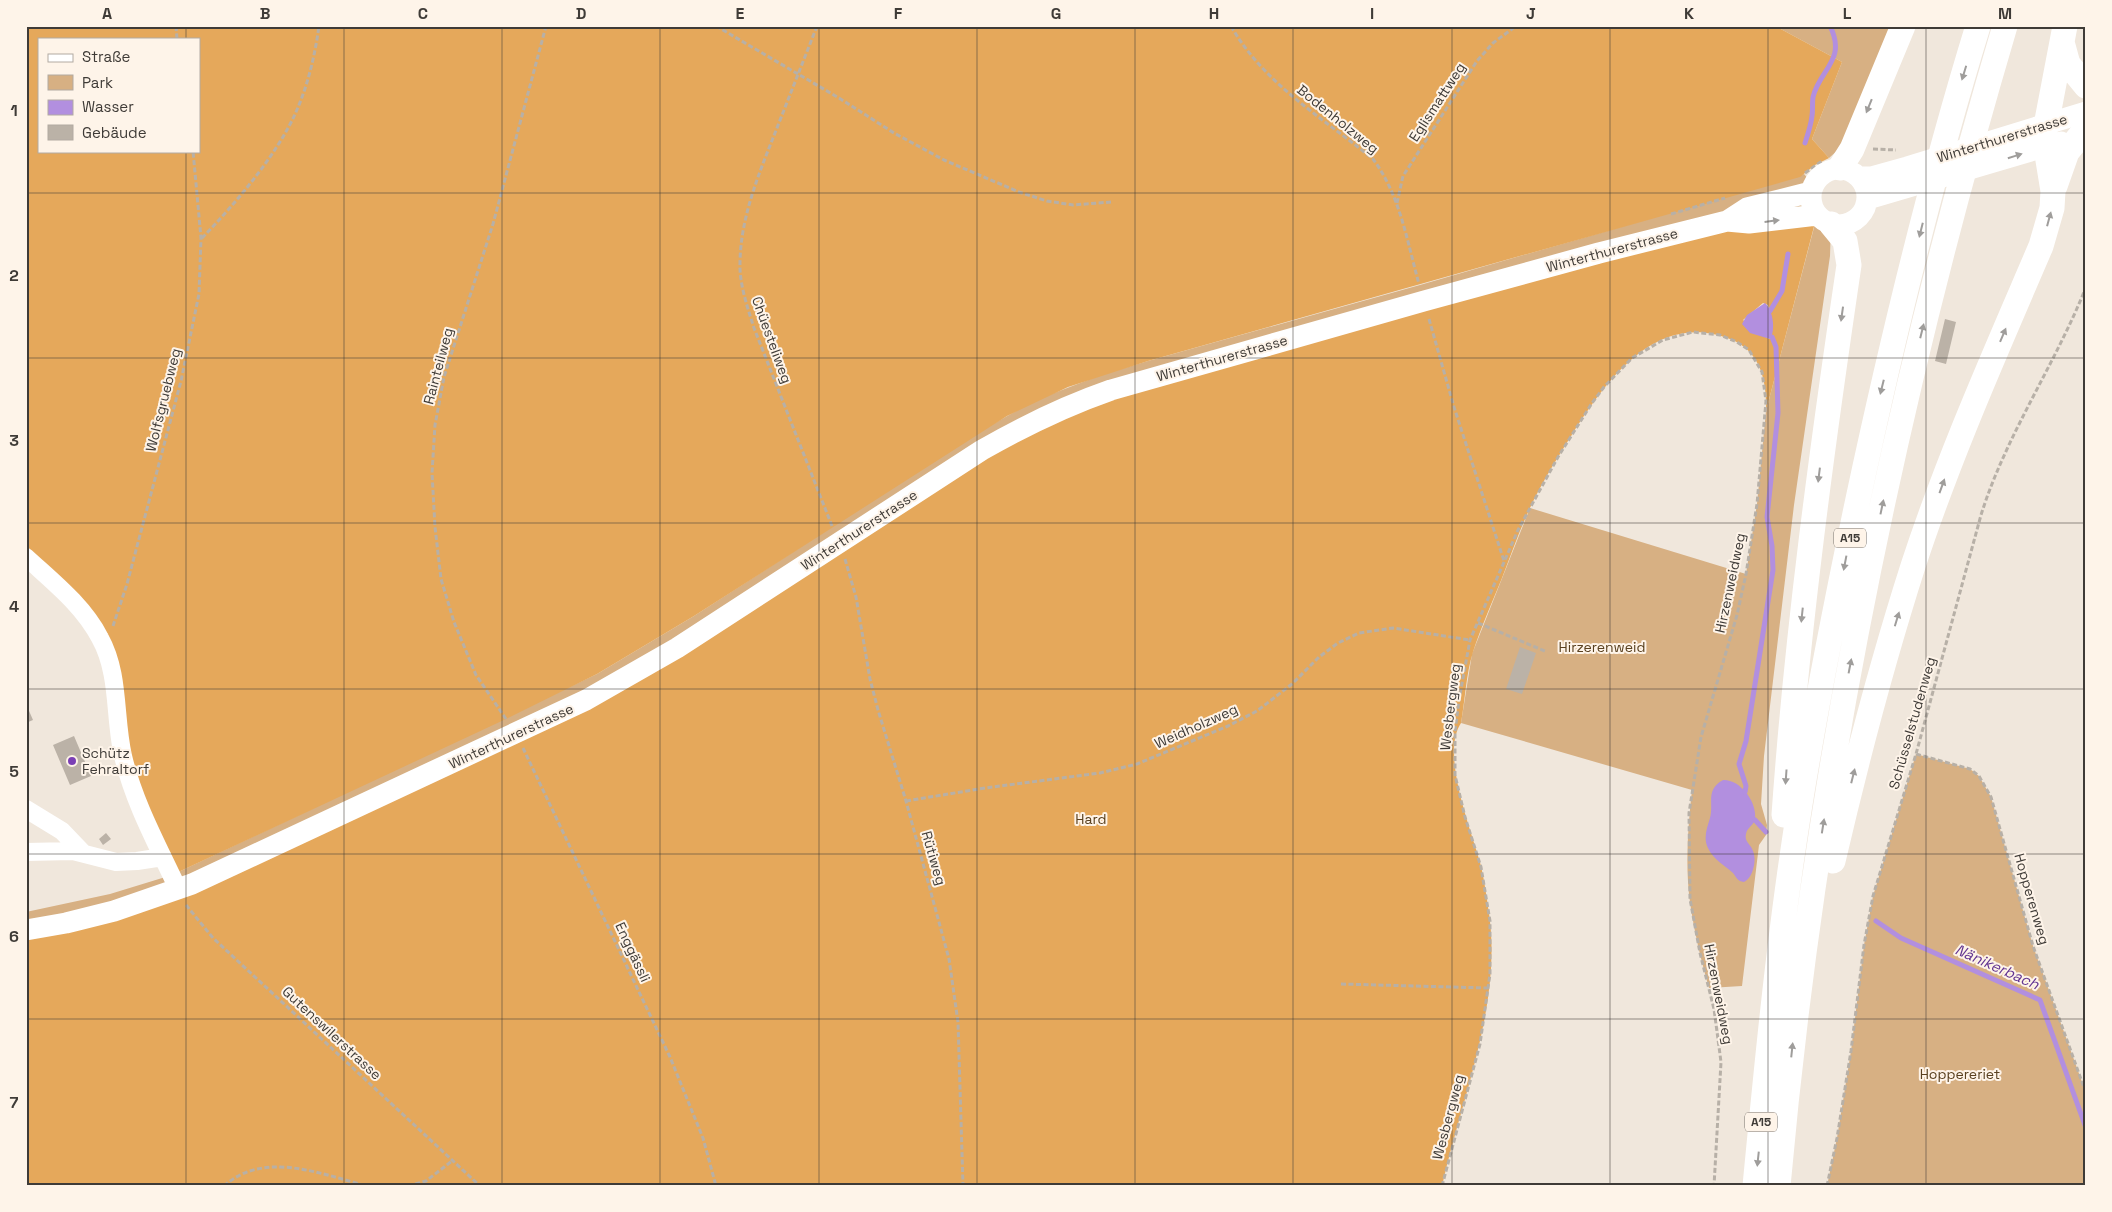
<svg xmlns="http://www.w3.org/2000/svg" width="2112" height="1212" font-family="'Space Grotesk',sans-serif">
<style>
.green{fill:#d7b083}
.forest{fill:#e5a85b;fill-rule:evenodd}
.water{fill:#b28fdf}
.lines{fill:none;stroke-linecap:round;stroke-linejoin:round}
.stream{stroke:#b28fdf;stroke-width:5}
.building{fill:#bbb2a7}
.path{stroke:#b7b0a7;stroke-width:3;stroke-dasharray:5 2.5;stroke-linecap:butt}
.minor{stroke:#fff;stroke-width:18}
.major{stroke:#fff;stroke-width:21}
.highway{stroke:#fff;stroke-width:25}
.oneway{fill:#9f9d9b}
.grid{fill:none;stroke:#3f3b37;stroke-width:1;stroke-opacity:0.55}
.poi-dot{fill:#7a3fb5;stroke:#fef4e9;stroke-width:2}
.labels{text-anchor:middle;stroke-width:4;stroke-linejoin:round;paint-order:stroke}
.shield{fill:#fef4e9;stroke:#78726c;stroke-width:1}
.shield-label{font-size:12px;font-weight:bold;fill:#3f3b37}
.street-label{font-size:14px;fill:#3f3b37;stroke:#fef4e9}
.park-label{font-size:14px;fill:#59401f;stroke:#fef4e9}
.poi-label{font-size:14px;fill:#3f3b37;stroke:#fef4e9;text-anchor:start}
.water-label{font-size:15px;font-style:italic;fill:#633592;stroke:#fef4e9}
.neatline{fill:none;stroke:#3f3b37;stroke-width:2}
.grid-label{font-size:16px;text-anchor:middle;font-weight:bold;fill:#3f3b37}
</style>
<rect width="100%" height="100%" fill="#f0e7dc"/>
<path class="green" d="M1775,26H1894L1839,149L1829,158L1812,139L1842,62Z
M1804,174L1813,184C1810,208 1814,209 1831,224L1830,256L1794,505L1764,756L1761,804L1767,825L1766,835L1759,845L1742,986L1709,988C1701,960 1694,931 1690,902C1685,865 1688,826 1692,790L1461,723L1472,654L1530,508L1746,574L1757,504L1766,411L1817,216L677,648L253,856L26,930V912L110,894L172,875L597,674L694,616L977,433L1036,400L1101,375L1148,361L1420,285Z
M1916,754L1970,769L1979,776L1991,797L2033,946L2086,1093V1186H1827L1837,1138L1851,1051L1864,945L1873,896Z"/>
<path class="forest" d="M26,26H1775L1842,62L1812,139L1829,158L1815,165L1800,177L1148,361L1068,387L1007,416L694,616L597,674L506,719L172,875L144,817L105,648L26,557ZM39,39H199V151H39Z
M1817,215L1766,411C1767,382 1761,351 1730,339C1657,310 1607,379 1573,433C1558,457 1542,482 1530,508C1519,531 1511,555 1502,578C1492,603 1481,627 1473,652C1466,674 1465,701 1461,723C1440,754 1472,832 1481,866C1484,879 1486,893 1488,907C1504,1000 1462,1096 1442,1186H26V930L114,911L517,734L1045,416L1599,253ZM1763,303L1768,305L1772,320V335L1769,339L1743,320Z"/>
<path class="water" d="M1765,303C1773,310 1776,330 1770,339L1750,333L1742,324L1747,315Z
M1723,780C1740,779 1757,802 1755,818C1755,825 1747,827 1746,834C1744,842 1751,844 1753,851C1757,860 1753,878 1744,882C1737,881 1737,878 1733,873C1724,865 1713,859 1708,848C1703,838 1707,828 1710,818C1714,803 1705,790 1723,780Z"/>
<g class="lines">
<path class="stream" d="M1805,143C1808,134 1811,125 1812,116C1813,110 1812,104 1813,97C1820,69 1847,60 1830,26
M1770,311L1782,291L1788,254
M1745,792L1746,786L1739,764L1746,741L1773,570L1772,546L1767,517L1778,413L1776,347L1772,337
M1755,820L1766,832
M1876,921L1901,938L2040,1000L2086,1128"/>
</g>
<path class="building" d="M1945,319L1956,322L1946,364L1935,361Z
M1520,647L1536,653L1522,694L1506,689Z
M26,704L33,720L26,723Z
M74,736L91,776L70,785L53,745Z
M106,833L111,839L103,845L99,839Z"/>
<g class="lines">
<path class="path" d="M176,26L177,39
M716,26L839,98L894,133L944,160L1019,192L1047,201L1073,205L1111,202
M817,26C803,62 789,97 775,133C758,176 739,221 740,269C741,289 748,309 754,328L832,526
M1231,26C1264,84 1323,118 1373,159C1400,195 1407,241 1419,284
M1873,149L1896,150
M1805,173L1822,161
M1397,203L1403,176L1477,61L1493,43L1516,26
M1671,214L1725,198
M202,238C235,204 277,155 296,112C308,85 315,55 319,26
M1429,319L1454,407L1504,561
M845,559L856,597L870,679L878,710L906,801L949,959L958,1022L963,1186
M1478,623L1547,652
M113,626L127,584L181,381L199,294L201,238L193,151
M506,719L476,675L454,622L441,579L435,527L432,473L435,425L444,377L493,224L546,26
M523,748L670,1057L703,1138L716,1186
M1916,754L1970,769L1979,776L1991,797L2033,946L2086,1093
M906,801L985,788L1100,773L1137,764L1228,726L1257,711L1292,684L1319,657L1338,643L1359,633L1393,628L1470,640
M186,905L213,938L480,1186
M1341,984L1488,988
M224,1186C264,1150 321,1174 367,1186
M408,1186L426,1181L452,1161
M1442,1186L1480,1044L1490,974V921L1481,867L1465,817L1455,775V732L1459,700L1470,640L1518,530L1558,457L1592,403L1604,387L1632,358L1663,340L1693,332L1720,335L1737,342L1749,350L1762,372L1766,401L1757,504L1746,574L1737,615L1701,737L1689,813L1690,899L1700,953L1714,1009L1721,1062L1714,1186
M1827,1186L1837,1138L1851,1051L1864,945L1873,896L1916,754L1981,515C2006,435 2055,365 2086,287"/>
<path class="minor" d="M26,557C52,581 83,605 100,638C120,674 114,717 123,756C134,803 158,846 178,889
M26,809L62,831L83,853
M26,852L73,851L116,862L137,861L163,857"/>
<path class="major" d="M1811 197a28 28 0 1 1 56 0a28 28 0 1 1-56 0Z
M1860,177H1871L1907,167L2086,112
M1868,199L2061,142
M1727,221L1749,223L1817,215
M26,930L66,923L114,911L192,884L586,700L677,648L982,450C1024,426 1065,406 1111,390L1424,301L1599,253L1727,221L1747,208L1811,192"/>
<path class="highway" d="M2062,42L2068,64L2086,86
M1840,168L1852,149L1903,26
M2055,186L2067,152L2080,136
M1784,815C1797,631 1822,448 1849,265L1845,241L1831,224
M1833,861C1856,762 1882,663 1913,566C1949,456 1996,351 2041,246L2052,208L2053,191L2044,136L2065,26
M1755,1186C1766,1072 1777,957 1794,843C1811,728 1834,613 1858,499C1892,340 1930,182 1978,26
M1778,1186C1813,793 1893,404 2005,26"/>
</g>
<defs><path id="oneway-solid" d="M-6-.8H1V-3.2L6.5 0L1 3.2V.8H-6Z" transform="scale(1.25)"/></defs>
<g class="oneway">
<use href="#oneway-solid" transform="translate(1964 73) rotate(107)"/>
<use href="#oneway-solid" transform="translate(1869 106) rotate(112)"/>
<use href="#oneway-solid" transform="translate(2015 156) rotate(-17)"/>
<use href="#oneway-solid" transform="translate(2049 219) rotate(-75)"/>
<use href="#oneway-solid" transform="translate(1772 221) rotate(-7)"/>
<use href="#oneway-solid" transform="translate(1921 230) rotate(104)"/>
<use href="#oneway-solid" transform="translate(1842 314) rotate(98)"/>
<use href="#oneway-solid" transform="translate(1922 331) rotate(-76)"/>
<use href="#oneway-solid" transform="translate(2003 335) rotate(-67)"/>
<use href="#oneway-solid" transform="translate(1882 387) rotate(104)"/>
<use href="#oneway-solid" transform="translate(1819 475) rotate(97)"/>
<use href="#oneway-solid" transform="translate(1942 486) rotate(-70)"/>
<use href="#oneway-solid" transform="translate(1882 507) rotate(-78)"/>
<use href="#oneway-solid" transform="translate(1845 563) rotate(101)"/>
<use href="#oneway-solid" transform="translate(1802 615) rotate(96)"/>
<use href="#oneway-solid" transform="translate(1897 619) rotate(-73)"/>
<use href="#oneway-solid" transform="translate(1850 666) rotate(-79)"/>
<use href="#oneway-solid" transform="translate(1853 776) rotate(-76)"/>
<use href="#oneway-solid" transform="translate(1786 777) rotate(94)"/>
<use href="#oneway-solid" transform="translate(1823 826) rotate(-81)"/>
<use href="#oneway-solid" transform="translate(1792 1050) rotate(-84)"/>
<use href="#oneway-solid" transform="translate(1758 1159) rotate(96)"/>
</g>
<path class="grid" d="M186,26V39M344,26V1186M502,26V1186M660,26V1186M819,26V1186M977,26V1186M1135,26V1186M1293,26V1186M1452,26V1186M1610,26V1186M1768,26V1186M1926,26V1186M186,151V1186M26,193H2086M26,358H2086M26,523H2086M26,689H2086M26,854H2086M26,1019H2086"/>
<circle class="poi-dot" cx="72" cy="761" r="5"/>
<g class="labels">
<g class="shield">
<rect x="1834" y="528.5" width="32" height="19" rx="4"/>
<rect x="1745" y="1112.5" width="32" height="19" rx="4"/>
</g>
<g class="shield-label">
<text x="1850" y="542">A15</text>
<text x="1761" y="1126">A15</text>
</g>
<g class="street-label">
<text transform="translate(1437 102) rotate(-57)" y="5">Eglismattweg</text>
<text transform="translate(1338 119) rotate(39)" y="5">Bodenholzweg</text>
<text transform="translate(2002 138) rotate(-17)" y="5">Winterthurerstrasse</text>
<text transform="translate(1612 250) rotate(-15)" y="5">Winterthurerstrasse</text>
<text transform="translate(772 340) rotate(70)" y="5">Chüesteliweg</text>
<text transform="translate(1222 358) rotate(-16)" y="5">Winterthurerstrasse</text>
<text transform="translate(438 366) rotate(-75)" y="5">Rainteilweg</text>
<text transform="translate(163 400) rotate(-76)" y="5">Wolfsgruebweg</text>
<text transform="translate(859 530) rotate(-33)" y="5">Winterthurerstrasse</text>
<text transform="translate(1730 583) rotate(-78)" y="5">Hirzenweidweg</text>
<text transform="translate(1450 707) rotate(-83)" y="5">Wesbergweg</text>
<text transform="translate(1912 723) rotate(-74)" y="5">Schüsselstudenweg</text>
<text transform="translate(1196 726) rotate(-24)" y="5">Weidholzweg</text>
<text transform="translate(511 736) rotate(-25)" y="5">Winterthurerstrasse</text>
<text transform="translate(934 858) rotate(74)" y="5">Rütiweg</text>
<text transform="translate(2032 899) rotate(74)" y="5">Hopperenweg</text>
<text transform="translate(633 952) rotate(65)" y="5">Enggässli</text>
<text transform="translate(1719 994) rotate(79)" y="5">Hirzenweidweg</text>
<text transform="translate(332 1033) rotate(43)" y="5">Gutenswilerstrasse</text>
<text transform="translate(1448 1117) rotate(-75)" y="5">Wesbergweg</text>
</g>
<g class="park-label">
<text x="1602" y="652">Hirzerenweid</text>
<text x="1091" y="824">Hard</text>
<text x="1960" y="1079">Hoppereriet</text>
</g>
<g class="poi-label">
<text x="82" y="758">Schütz<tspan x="82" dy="16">Fehraltorf</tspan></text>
</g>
<g class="water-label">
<text transform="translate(1997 967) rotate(24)" y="5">Nänikerbach</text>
</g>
</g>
<rect width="2112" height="1212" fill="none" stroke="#fef4e9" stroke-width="55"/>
<rect x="38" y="38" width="162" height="115" fill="#fef4e9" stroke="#b2aaa2"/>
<rect x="48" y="54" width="25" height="8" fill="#ffffff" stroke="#b2aaa2"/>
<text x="82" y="62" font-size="15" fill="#3f3b37">Straße</text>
<rect x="48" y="75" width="25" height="15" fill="#d7b083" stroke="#b2aaa2"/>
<text x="82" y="88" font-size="15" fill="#3f3b37">Park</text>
<rect x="48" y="100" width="25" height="15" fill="#b28fdf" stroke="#b2aaa2"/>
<text x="82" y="112" font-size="15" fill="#3f3b37">Wasser</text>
<rect x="48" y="125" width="25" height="15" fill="#bbb2a7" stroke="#b2aaa2"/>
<text x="82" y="138" font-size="15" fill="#3f3b37">Gebäude</text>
<rect x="28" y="28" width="2056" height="1156" class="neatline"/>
<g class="grid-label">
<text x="107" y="19">A</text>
<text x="265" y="19">B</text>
<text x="423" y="19">C</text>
<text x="581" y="19">D</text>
<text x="740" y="19">E</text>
<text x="898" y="19">F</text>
<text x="1056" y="19">G</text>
<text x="1214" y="19">H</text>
<text x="1372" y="19">I</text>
<text x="1531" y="19">J</text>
<text x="1689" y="19">K</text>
<text x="1847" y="19">L</text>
<text x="2005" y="19">M</text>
<text x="14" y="116">1</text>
<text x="14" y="281">2</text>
<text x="14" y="446">3</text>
<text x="14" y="612">4</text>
<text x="14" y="777">5</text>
<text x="14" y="942">6</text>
<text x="14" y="1108">7</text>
</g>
</svg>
